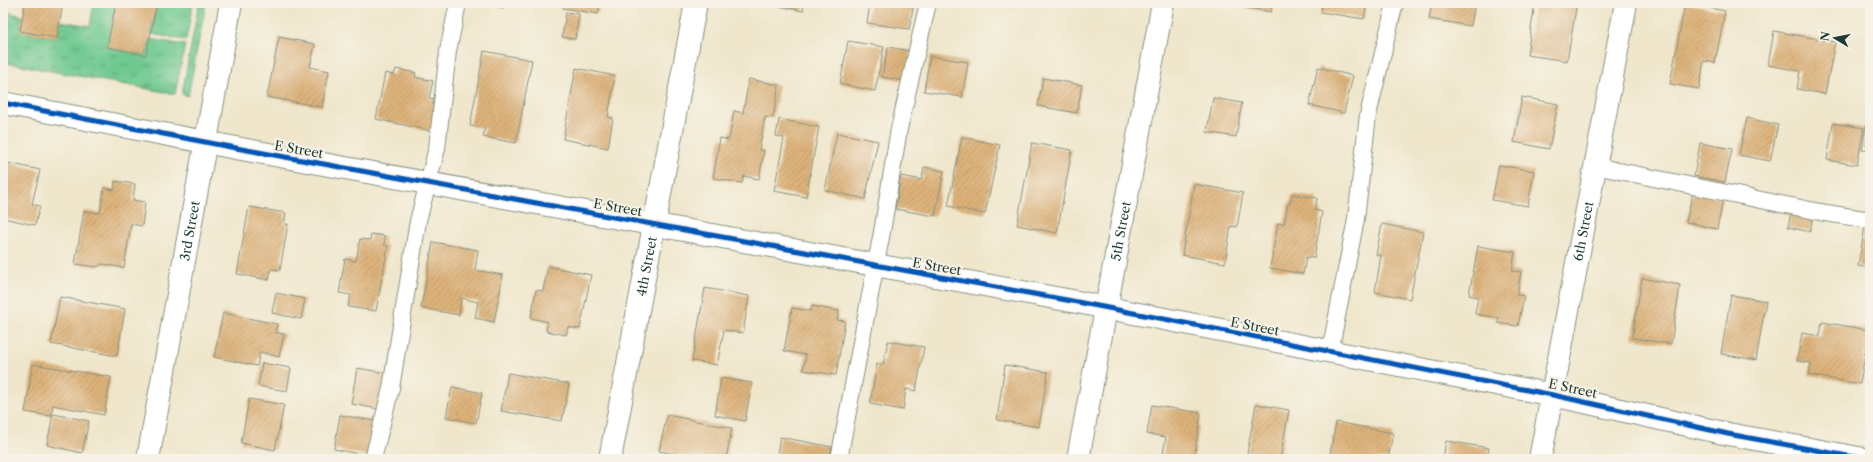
<svg xmlns="http://www.w3.org/2000/svg" width="1873" height="462" font-family="'Libre Caslon Text',serif">
<style>
.grass{fill:url(#grass-tufts);stroke:#478362}
.building{fill:url(#building-hatch)}
.lines{fill:none;stroke-linecap:round;stroke-linejoin:round}
.lane-casing{stroke:#879280;stroke-width:18}
.street-casing{stroke:#879280;stroke-width:24}
.lane{stroke:#fff;stroke-width:16}
.street{stroke:#fff;stroke-width:22}
.cycleway-casing{stroke:#f7f3e8;stroke-width:8}
.cycleway{stroke:#0057b8;stroke-width:5}
.labels{text-anchor:middle;stroke-width:4;stroke-linejoin:round;paint-order:stroke}
.street-label{font-size:13px;fill:#1f3d34;stroke:#f7f3e8}
</style>
<defs>
<pattern id="grass-tufts" width="24" height="20" patternUnits="userSpaceOnUse"><rect width="24" height="20" fill="#6fc990"/><path d="M3 7l-1-3M5 7V3M7 7l1-3M15 17l-1-3M17 17v-4M19 17l1-3" fill="none" stroke="#5ba476"/></pattern>
<pattern id="building-hatch" width="6" height="6" patternUnits="userSpaceOnUse"><rect width="6" height="6" fill="#deb37a"/><path d="M-1 1l2-2M0 6l6-6M5 7l2-2" fill="none" stroke="#b39365"/></pattern>
</defs>
<rect width="100%" height="100%" fill="#f7f3e8"/>
<filter id="ink" filterUnits="userSpaceOnUse"><feTurbulence type="fractalNoise" baseFrequency=".025" numOctaves="2"/><feDisplacementMap in="SourceGraphic" scale="8" xChannelSelector="R" yChannelSelector="G"/><feConvolveMatrix kernelMatrix="1 2 1 2 8 2 1 2 1" color-interpolation-filters="sRGB"/></filter>
<filter id="wash" filterUnits="userSpaceOnUse"><feTurbulence type="fractalNoise" baseFrequency=".012" numOctaves="4" result="noise"/><feDisplacementMap in="SourceGraphic" scale="16" xChannelSelector="R" yChannelSelector="G"/><feGaussianBlur stdDeviation="0.9" result="paint"/><feColorMatrix in="noise" values="0 0 0 0 0 0 0 0 0 0 0 0 0 0 0 0 0 1.4 0 .05"/><feComposite in="paint" operator="in"/></filter>
<g filter="url(#wash)">
<rect width="100%" height="100%" fill="#efe6cb"/>
<path class="grass" d="M94,3H116L108,47L146,55L150,39L185,45L175,94L3,62V11L23,16L20,31L57,38L60,21L90,26Z
M157,3H193L186,40L151,34Z
M199,3H206L188,96L182,94Z"/>
<g id="blocks">
<path class="building" d="M25,3H63L57,38L20,31Z
M116,3H157L146,55L107,47Z
M484,3H505L504,8Z
M564,3H600L598,14L563,8Z
M764,3H804L803,11Z
M870,3H914L909,29L867,23Z
M1235,3H1273L1271,12L1234,6Z
M1322,3H1367L1364,19L1321,12Z
M1432,3H1475L1471,26L1429,19Z
M1535,3H1577L1567,61L1527,55Z
M1685,3L1725,11L1715,63L1704,61L1699,89L1670,84Z
M566,12L579,14L575,39L562,37Z
M1774,31L1835,42L1825,94L1797,89L1800,71L1768,65Z
M279,37L315,44L310,67L329,71L322,107L267,97Z
M848,41L884,47L875,91L840,84Z
M888,47L911,51L905,81L882,77Z
M484,51L532,60L516,143L483,137L485,128L470,126Z
M930,56L968,62L962,97L924,91Z
M1318,67L1353,76L1344,113L1309,105Z
M576,68L615,76L608,117L613,118L608,148L563,139Z
M396,69L416,73L415,77L433,81L429,98L437,99L431,131L376,119L385,73L394,75Z
M1043,78L1082,85L1077,113L1038,106Z
M749,79L779,85L773,118L765,117L759,150L764,151L759,179L744,176L742,183L713,178L720,138L729,140L734,111L743,113Z
M1522,97L1558,104L1549,149L1514,142Z
M1213,98L1242,103L1236,137L1207,132Z
M1869,108H1870V151L1862,150Z
M1747,118L1778,125L1770,161L1739,155Z
M779,119L819,127L806,197L774,191L784,138L776,136Z
M1833,123L1864,128L1857,165L1827,160Z
M837,133L878,141L865,199L825,190Z
M962,137L1000,145L985,214L948,206Z
M1032,143L1072,150L1057,233L1017,225Z
M1700,143L1732,149L1725,182L1694,176Z
M3,162L40,170L32,204L40,206L35,225L3,218Z
M1499,165L1534,171L1528,206L1492,200Z
M924,167L944,171L935,216L895,209L901,176L922,180Z
M115,181L135,184L133,200L145,202L142,226L131,224L124,268L102,264L97,267L75,264L84,211L100,213L104,188L114,190Z
M1194,184L1243,193L1237,227L1231,226L1225,263L1182,255Z
M1693,193L1723,199L1717,229L1686,222Z
M1292,194L1317,198L1315,210L1322,212L1314,258L1306,257L1303,274L1270,268L1278,223L1284,224L1288,204H1290Z
M249,207L286,213L284,224H288L280,270L271,269L269,280L237,274Z
M1791,212L1813,217L1810,232L1788,227Z
M1382,224L1423,232L1410,299L1375,292L1381,255H1376Z
M1865,227L1870,228V268L1858,266Z
M371,234L385,236L384,245L388,246L376,311L348,307L351,295L339,293L345,259L356,261L360,239L370,240Z
M433,242L478,250L475,270L503,275L494,322L475,318L478,302L461,298L459,315L421,308Z
M1478,246L1515,252L1512,271L1521,272L1517,295L1524,296L1518,326L1498,323L1499,318L1475,314L1478,297L1469,295Z
M548,266L591,275L580,329L568,327L566,335L546,331L548,322L531,318L536,290L543,291Z
M1642,278L1680,285L1671,344L1632,338Z
M705,288L749,296L743,333L724,330L717,365L692,361Z
M276,293L305,299L301,319L272,313Z
M1731,295L1766,301L1756,360L1721,354Z
M60,297L125,309L117,356L51,344Z
M811,306L839,311L837,320L845,321L836,375L803,370L806,355L784,351L792,308L811,311Z
M223,313L277,324L275,332L284,334L279,357L260,352L257,366L214,357Z
M1822,322L1869,330L1860,384L1809,375L1811,363L1797,361L1802,333L1820,336Z
M888,341L924,347L916,391L906,389L903,410L870,404L877,364L883,365Z
M262,363L291,368L287,391L258,386Z
M33,364L111,377L104,415L53,405L51,416L25,412Z
M1005,365L1048,372L1039,427L997,420Z
M357,368L385,373L379,409L351,404Z
M508,373L569,384L562,421L501,411Z
M721,378L752,383L745,421L715,415Z
M452,387L482,393L476,423L446,417Z
M249,399L284,405L275,450L241,443Z
M1256,404L1289,410L1280,459H1246Z
M1152,405L1201,413L1194,459H1162L1166,437L1147,434Z
M53,414L89,421L82,453L47,445Z
M340,415L375,421L369,456L334,449Z
M667,415L732,428L726,459H700L659,451Z
M1336,422L1393,433L1388,459H1329Z
M780,437L832,447L830,459H776Z
M1446,441L1489,448L1487,459H1443Z
M3,455L21,458V459H3Z"/>
</g>
</g>
<g filter="url(#ink)">
<use href="#blocks" fill-opacity="0" stroke="#879280" stroke-width="1"/>
<g class="lines">
<defs>
<path id="lane" d="M1595,166L1820,212L1870,220
M1330,352L1356,219L1368,115L1395,3
M373,459L391,388L418,221L437,148L448,51L458,3
M839,459L882,232L899,129L928,3"/>
<g id="street">
<path d="M3,103L236,148L1072,301L1553,395L1728,434L1864,459"/>
<path id="s1" d="M148,459L231,3"/>
<path id="s2" d="M610,459L696,3"/>
<path id="s3" d="M1078,459L1163,3"/>
<path id="s4" d="M1540,459L1626,3"/>
</g>
</defs>
<use href="#lane" class="lane-casing"/>
<use href="#street" class="street-casing"/>
<use href="#lane" class="lane"/>
<use href="#street" class="street"/>
<defs>
<path id="cycleway" d="M3,103L236,148L1072,301L1553,395L1728,434L1864,459"/>
</defs>
<use href="#cycleway" class="cycleway-casing"/>
<use href="#cycleway" class="cycleway"/>
</g>
</g>
<g class="labels">
<g class="street-label">
<text transform="translate(299 149) rotate(10)" y="5">E Street</text>
<text transform="translate(618 207) rotate(10)" y="5">E Street</text>
<text dy="5" stroke="none"><textPath href="#s1" startOffset="232">3rd Street</textPath></text>
<text dy="5" stroke="none"><textPath href="#s3" startOffset="232">5th Street</textPath></text>
<text dy="5" stroke="none"><textPath href="#s4" startOffset="232">6th Street</textPath></text>
<text dy="5" stroke="none"><textPath href="#s2" startOffset="196">4th Street</textPath></text>
<text transform="translate(937 266) rotate(10)" y="5">E Street</text>
<text transform="translate(1255 326) rotate(11)" y="5">E Street</text>
<text transform="translate(1573 388) rotate(12)" y="5">E Street</text>
</g>
</g>
<rect width="1873" height="462" fill="none" stroke="#f7f3e8" stroke-width="16"/>
<g transform="translate(1835 38) rotate(280)" stroke="#f7f3e8" stroke-width="3" paint-order="stroke">
<path d="M0-3L7 15L0 10L-7 15Z" fill="#1f3d34"/>
<text y="-6" font-size="11" font-weight="bold" text-anchor="middle" fill="#1f3d34">N</text>
</g>
</svg>
